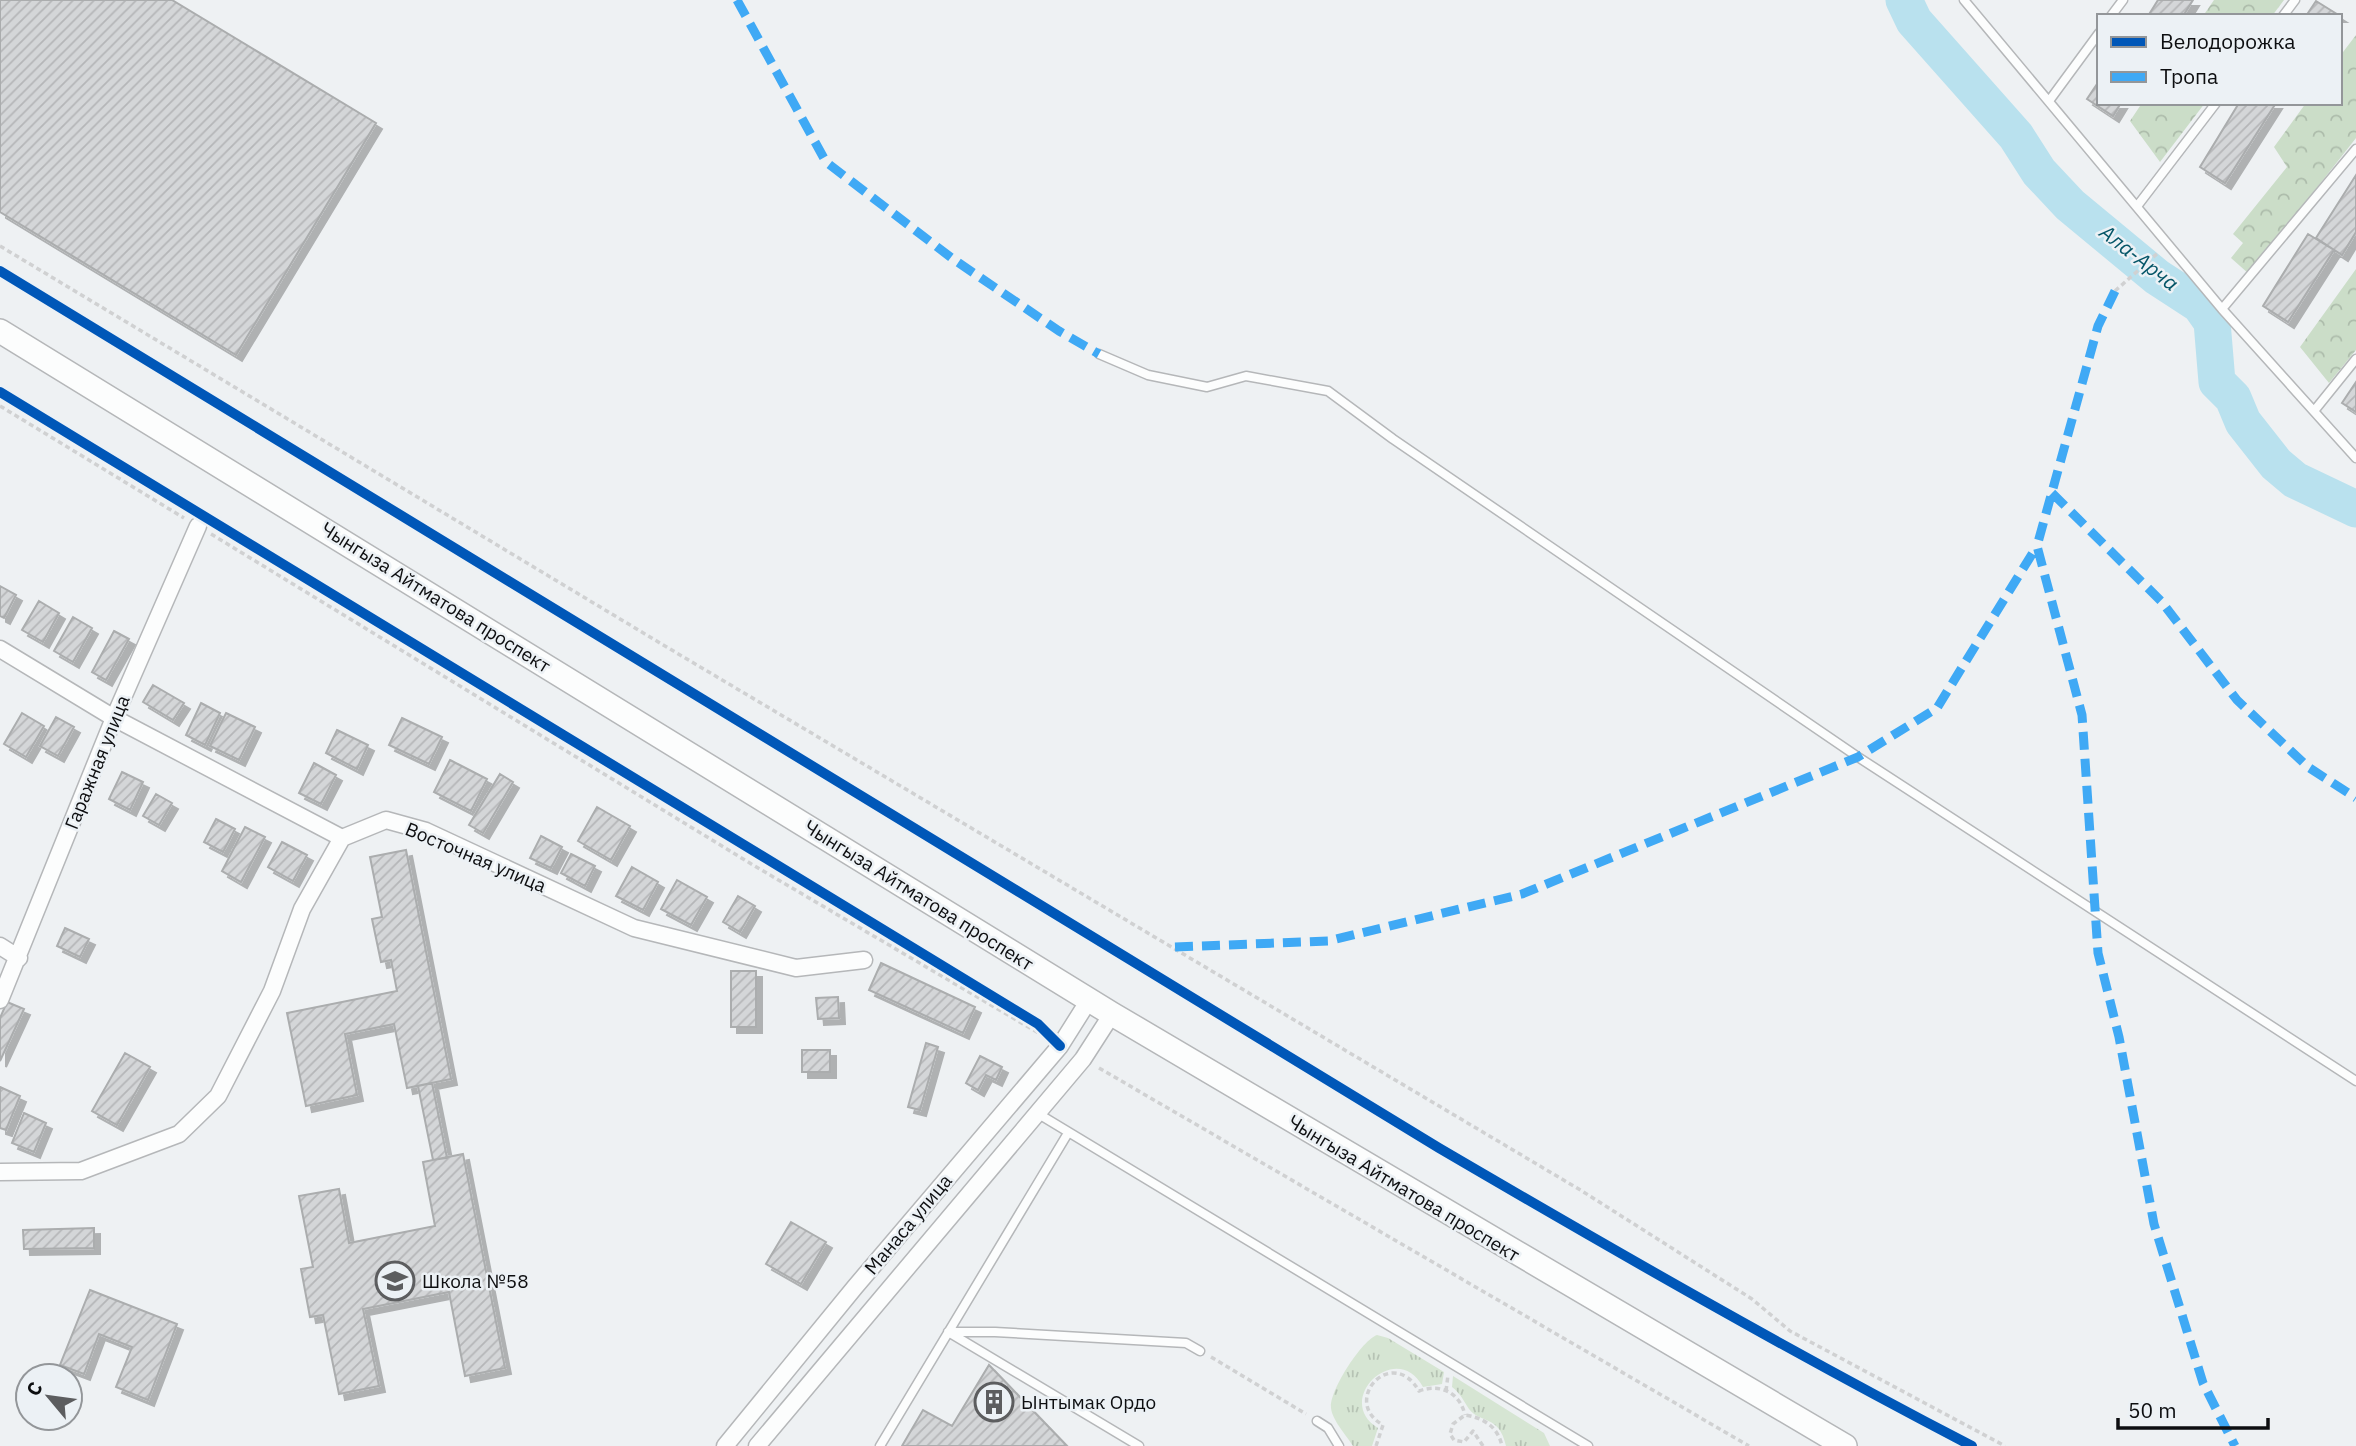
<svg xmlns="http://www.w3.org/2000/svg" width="2356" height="1446" font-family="'IBM Plex Sans',sans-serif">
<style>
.grass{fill:url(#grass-tufts)}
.forest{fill:url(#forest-crowns)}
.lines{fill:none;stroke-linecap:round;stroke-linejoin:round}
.river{stroke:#b9e1ee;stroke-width:37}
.building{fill:url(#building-hatch);stroke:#abadae;stroke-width:2;filter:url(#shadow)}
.lane-casing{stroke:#b5b7b9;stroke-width:11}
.street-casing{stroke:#b5b7b9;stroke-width:19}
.secondary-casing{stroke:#b5b7b9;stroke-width:26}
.path{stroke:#d0d1d2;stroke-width:3.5;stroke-dasharray:5 3.5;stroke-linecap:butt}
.lane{stroke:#fcfdfd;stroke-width:8}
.street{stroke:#fcfdfd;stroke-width:16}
.secondary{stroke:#fcfdfd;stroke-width:23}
.quiet{stroke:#3fa9f5;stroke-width:9;stroke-dasharray:18 9;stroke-linecap:butt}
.cycleway-casing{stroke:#ecf1f5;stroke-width:15}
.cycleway{stroke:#0057b8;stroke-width:10}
.labels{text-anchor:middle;stroke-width:5;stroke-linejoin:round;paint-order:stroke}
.street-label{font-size:19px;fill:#0d0e10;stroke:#ecf1f5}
.poi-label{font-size:19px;fill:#0d0e10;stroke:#ecf1f5;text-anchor:start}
.water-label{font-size:21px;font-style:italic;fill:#055668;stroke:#ecf1f5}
</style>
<defs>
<pattern id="grass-tufts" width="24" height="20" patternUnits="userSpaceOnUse" patternTransform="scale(1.75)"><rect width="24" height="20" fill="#d6e5d3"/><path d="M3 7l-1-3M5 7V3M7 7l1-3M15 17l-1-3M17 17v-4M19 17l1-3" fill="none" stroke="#b6c3b4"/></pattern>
<pattern id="forest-crowns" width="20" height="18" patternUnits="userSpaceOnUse" patternTransform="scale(1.75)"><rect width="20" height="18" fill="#cbddc8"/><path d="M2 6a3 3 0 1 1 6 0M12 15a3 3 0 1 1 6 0" fill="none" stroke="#adbcab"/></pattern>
<pattern id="building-hatch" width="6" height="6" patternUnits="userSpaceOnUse" patternTransform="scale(1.75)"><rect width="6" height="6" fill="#d4d6d8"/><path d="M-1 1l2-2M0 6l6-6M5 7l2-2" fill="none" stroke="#b5b6b8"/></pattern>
<filter id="shadow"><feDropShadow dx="6" dy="6" stdDeviation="0" flood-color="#0004"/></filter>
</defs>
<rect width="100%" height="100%" fill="#eef1f3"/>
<path class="grass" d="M1377,1335L1388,1338L1444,1372L1442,1384L1423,1387C1397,1338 1332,1400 1378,1428L1372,1446H1353C1347,1436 1332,1420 1331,1408C1329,1391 1362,1340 1377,1335Z
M1453,1376L1544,1433L1550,1446H1506C1499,1414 1480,1424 1469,1409C1463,1400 1461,1394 1452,1387Z"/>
<path class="forest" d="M2214,0H2284L2272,16H2203Z
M2356,35V138L2249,274L2231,258L2243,243L2233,234L2287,167L2274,147L2306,103H2340V56Z
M2142,103H2205L2160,162L2130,121Z
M2356,269V350L2329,383L2300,347Z"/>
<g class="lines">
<path class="river" d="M1904,0L1914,21L2016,136L2039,172L2070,205L2157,277L2200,305L2212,322L2217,382L2233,398L2243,422L2276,464L2295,480L2356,509"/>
</g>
<path class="building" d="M0,0H172L376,123L236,355L0,212Z
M2158,0H2193L2183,16H2148Z
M2316,1L2340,16H2306Z
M2099,81V103H2121L2113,116L2087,99Z
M2239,103H2276L2225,183L2200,167Z
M2356,175V232L2342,255L2316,238Z
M2308,234L2334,250L2288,322L2263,306Z
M2356,382V412L2342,403Z
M0,586L16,595L4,618L0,616Z
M39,601L59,613L43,642L22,630Z
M73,617L92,628L73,662L54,651Z
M114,631L129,639L106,680L92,672Z
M153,685L184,703L173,720L143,702Z
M201,703L220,713L205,745L186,735Z
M22,713L44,726L26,757L4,744Z
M226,713L255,727L239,760L210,746Z
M56,717L74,727L58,756L40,746Z
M402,718L442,737L429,764L389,745Z
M337,730L368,745L357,769L326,753Z
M450,760L487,779L471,811L434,792Z
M314,763L336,775L321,804L299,793Z
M122,772L143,782L130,810L109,799Z
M500,774L513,782L483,833L469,825Z
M156,794L172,803L159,825L143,816Z
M597,807L630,826L611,860L578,841Z
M216,819L235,829L223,852L204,842Z
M245,827L265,837L241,882L222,871Z
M541,836L562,847L551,868L530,858Z
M282,842L307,855L293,881L268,867Z
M406,850L451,1079L407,1088L394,1024L345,1034L357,1095L306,1106L287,1013L397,991L391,960L381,962L372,919L382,917L370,857Z
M571,854L595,866L585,886L561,873Z
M632,867L658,882L643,910L616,896Z
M677,880L707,897L691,925L661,909Z
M738,896L755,906L740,932L723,922Z
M65,928L89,939L80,957L57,946Z
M881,963L975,1007L963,1033L869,990Z
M731,971H756V1027H731Z
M838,997L839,1018L818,1019L816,998Z
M7,1002L24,1009L0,1061V1018Z
M926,1043L938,1047L920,1110L908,1107Z
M802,1050H830V1072H802Z
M125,1053L150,1067L117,1125L92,1111Z
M980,1056L1002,1067L996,1080L986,1075L978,1090L966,1083Z
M432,1083L447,1158L433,1160L418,1086Z
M0,1087L20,1096L6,1130L0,1128Z
M24,1113L46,1123L34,1152L12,1143Z
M463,1154L505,1368L465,1376L449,1292L363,1309L379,1386L339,1394L323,1315L310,1317L301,1269L313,1267L299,1196L339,1189L349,1243L435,1226L423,1162Z
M791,1222L826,1242L801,1284L766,1264Z
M94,1228V1248L24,1249L23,1230Z
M90,1290L177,1324L148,1400L116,1387L132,1347L99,1334L84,1374L60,1365Z
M989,1365L1067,1446H902L923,1410L952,1426Z"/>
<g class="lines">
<defs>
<path id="lane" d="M1964,0L2222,309L2356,458
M2111,16L2123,0
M2283,16L2295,0
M2049,101L2099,33
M2138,205L2216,103
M2222,309L2356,149
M1099,354L1148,375L1207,387L1246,376L1328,391L1393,439L1858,757L2356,1081
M2314,411L2356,359
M1037,1113L1588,1446
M948,1332H995L1186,1343L1200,1351
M950,1333L1139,1446
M1317,1421L1328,1428L1339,1446
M880,1446L1068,1133"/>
<path id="street" d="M0,649L114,718L342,838L386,820L426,831L634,928L796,968L864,960
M0,946L19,958
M0,1000L114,718L198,526
M0,1172L81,1171L179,1134L218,1096L272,991L302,909L342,838
M725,1446L855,1287L1060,1046L1089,1000
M757,1446L1083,1059L1112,1014"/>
<path id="secondary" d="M0,331L1112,1014L1845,1446"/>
</defs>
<use href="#lane" class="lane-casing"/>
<use href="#street" class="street-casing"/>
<use href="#secondary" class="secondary-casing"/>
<path class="path" d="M0,246L665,646L1582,1191L1752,1299L1790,1331L2005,1446
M2115,291L2159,252
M0,406L184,518
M211,534L753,865L1047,1038
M1099,1068L1749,1446
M1211,1357L1306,1414
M1446,1391L1448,1375
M1376,1446L1383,1425C1340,1401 1392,1344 1419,1391C1441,1383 1460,1393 1465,1415
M1483,1446L1473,1431L1464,1442L1454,1440L1450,1434L1453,1424L1465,1415C1484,1418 1498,1427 1502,1446"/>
<use href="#lane" class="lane"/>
<use href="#street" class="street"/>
<use href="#secondary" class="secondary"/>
<path class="quiet" d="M737,0L826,162L953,259L1059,331L1099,354
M2115,291L2098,326L2037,546L2082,715L2098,953L2119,1037L2154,1224L2203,1383L2235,1446
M2052,493L2161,601L2237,700L2308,767L2356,798
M1175,947L1328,941L1522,894L1858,757L1937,708L2037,546"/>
<defs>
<path id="cycleway" d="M0,271L1439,1148C1615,1251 1791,1352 1972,1446
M0,392L1038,1024L1060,1046"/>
</defs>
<use href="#cycleway" class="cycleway-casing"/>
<use href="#cycleway" class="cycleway"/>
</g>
<defs>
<symbol id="school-ring" viewBox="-11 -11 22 22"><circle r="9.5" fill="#ecf1f5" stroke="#5c5d5f" stroke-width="1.5"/><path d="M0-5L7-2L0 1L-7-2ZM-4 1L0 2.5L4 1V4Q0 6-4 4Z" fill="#5c5d5f"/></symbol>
<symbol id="building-ring" viewBox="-11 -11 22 22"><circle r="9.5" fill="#ecf1f5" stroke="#5c5d5f" stroke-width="1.5"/><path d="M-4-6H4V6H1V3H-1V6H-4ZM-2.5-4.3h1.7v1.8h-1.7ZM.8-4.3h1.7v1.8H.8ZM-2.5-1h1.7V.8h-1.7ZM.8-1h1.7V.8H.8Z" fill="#5c5d5f"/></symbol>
</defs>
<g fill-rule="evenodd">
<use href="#school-ring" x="373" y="1259" width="44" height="44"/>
<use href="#building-ring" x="972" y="1380" width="44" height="44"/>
</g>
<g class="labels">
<g class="street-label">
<text transform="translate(436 597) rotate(32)" y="7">Чынгыза Айтматова проспект</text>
<text transform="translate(97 762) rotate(-68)" y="7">Гаражная улица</text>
<text transform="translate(476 857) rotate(23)" y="7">Восточная улица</text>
<text transform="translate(919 895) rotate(32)" y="7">Чынгыза Айтматова проспект</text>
<text transform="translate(1404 1188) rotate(31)" y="7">Чынгыза Айтматова проспект</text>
<text transform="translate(908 1224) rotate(-50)" y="7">Манаса улица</text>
</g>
<g class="poi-label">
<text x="422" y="1288">Школа №58</text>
<text x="1021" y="1409">Ынтымак Ордо</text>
</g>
<g class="water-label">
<text transform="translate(2139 258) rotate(38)" y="7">Ала-Арча</text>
</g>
</g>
<rect x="2097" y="14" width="245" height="91" fill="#ecf1f5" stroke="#939699" stroke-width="2"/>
<rect x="2111" y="37" width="35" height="10" fill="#0057b8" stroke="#939699" stroke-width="2"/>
<text x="2160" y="49" font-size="21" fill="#0d0e10">Велодорожка</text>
<rect x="2111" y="72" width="35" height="10" fill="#3fa9f5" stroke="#939699" stroke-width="2"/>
<text x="2160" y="84" font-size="21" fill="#0d0e10">Тропа</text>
<g transform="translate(49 1397) rotate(299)"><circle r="33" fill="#ecf1f5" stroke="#939699" stroke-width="2"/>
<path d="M0-5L12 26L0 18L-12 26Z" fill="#5c5d5f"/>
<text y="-10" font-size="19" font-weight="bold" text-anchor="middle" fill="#0d0e10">С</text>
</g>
<path d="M2118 1418v10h150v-10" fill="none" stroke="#0d0e10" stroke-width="3.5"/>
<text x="2128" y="1418" font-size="21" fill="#0d0e10" stroke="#ecf1f5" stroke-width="5" paint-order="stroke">50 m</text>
</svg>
